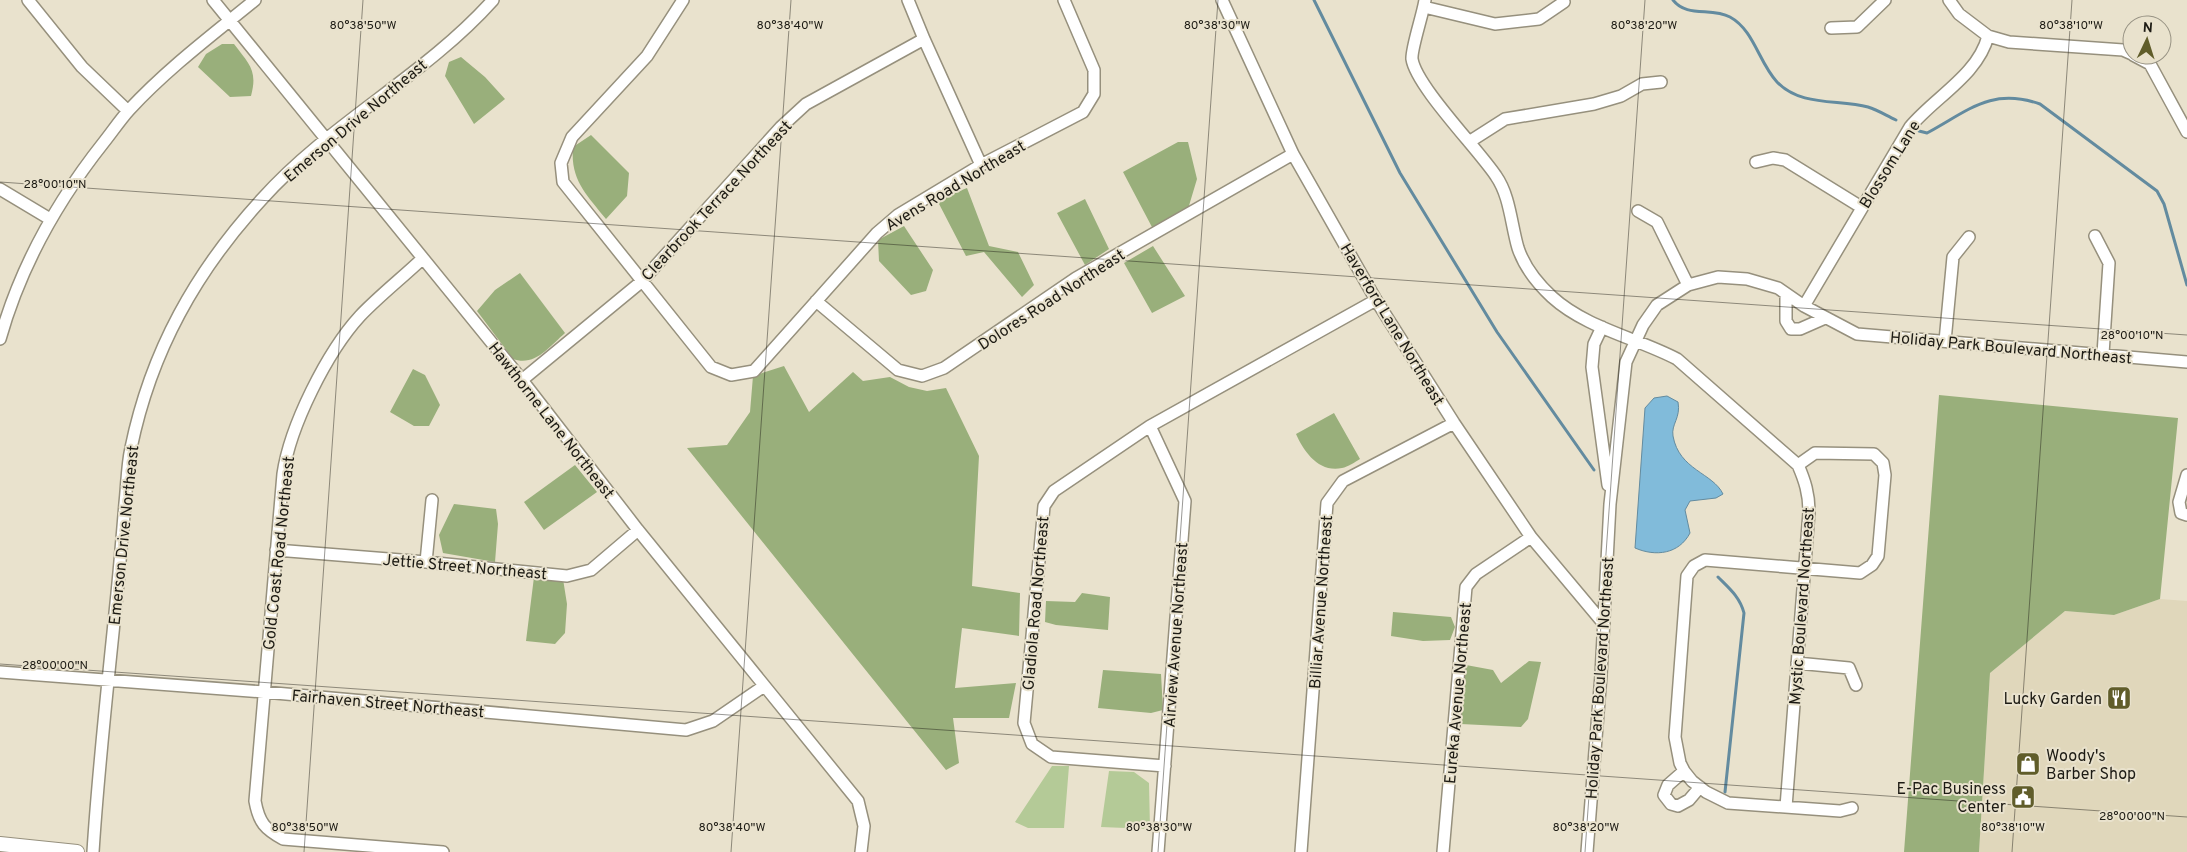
<svg xmlns="http://www.w3.org/2000/svg" width="2187" height="852" font-family="Overpass,sans-serif">
<style>
.built{fill:#e0d7bb}
.green{fill:#b4ca97}
.forest{fill:#99af7b}
.water{fill:#81bbda;stroke:#638b9f}
.lines{fill:none;stroke-linecap:round;stroke-linejoin:round}
.stream{stroke:#638b9f;stroke-width:3}
.minor-casing{stroke:#96907d;stroke-width:14}
.major-casing{stroke:#96907d;stroke-width:16}
.minor{stroke:#fff;stroke-width:11}
.major{stroke:#fff;stroke-width:14}
.ticks{fill:none;stroke:#1d1b14;stroke-width:1;stroke-opacity:0.45}
.labels{text-anchor:middle;stroke-width:4;stroke-linejoin:round;paint-order:stroke}
.street-label{font-size:16px;fill:#1d1b14;stroke:#e9e2cd}
.poi-label{font-size:16px;fill:#1d1b14;stroke:#e9e2cd;text-anchor:end}
.ticks-label{font-size:12px;text-anchor:middle;fill:#1d1b14;stroke:#e9e2cd;stroke-width:4;stroke-linejoin:round;paint-order:stroke}
</style>
<rect width="100%" height="100%" fill="#e9e2cd"/>
<path class="built" d="M2160,599L2187,601V852H1979L1990,673L2065,611L2114,615Z"/>
<path class="green" d="M1052,766H1069L1064,828H1028L1015,822Z
M1109,771L1134,772L1149,783L1150,829L1101,827Z"/>
<path class="forest" d="M222,44H234C249,64 258,70 251,96L230,97L198,67L206,54Z
M461,57L485,77L505,99L474,124L445,76L449,62Z
M591,135L629,173L627,196L606,219C587,195 570,180 573,147Z
M1178,142H1188L1197,179L1188,209L1153,229L1123,172Z
M967,188L989,246L1018,252L1034,285L1022,297L984,252L966,256L937,200Z
M1085,199L1109,249L1085,265L1057,213Z
M904,226L933,270L926,291L911,295L879,261L878,240Z
M1153,246L1185,296L1152,313L1124,263Z
M520,273L565,333C550,346 535,367 513,359L477,311L495,290Z
M784,366L809,412L853,372L863,381L890,377L909,387L927,391L946,388L979,456L972,586L1020,593L1019,636L962,628L955,688L1016,683L1009,718H953L959,763L946,770L687,448L727,445L750,412L753,376Z
M413,369L425,375L440,405L429,426H414L390,412Z
M1939,395L2178,418L2160,599L2114,615L2065,611L1990,673L1979,852H1904Z
M1334,413L1360,459C1355,462 1348,467 1342,468C1319,473 1304,452 1296,434Z
M575,465L597,492L544,530L524,502Z
M454,504L496,509L498,524L495,562L443,553L439,535Z
M534,577L563,579L567,604L565,633L555,644L526,641Z
M1082,593L1110,597L1108,630L1056,625L1045,622L1046,601L1075,602Z
M1393,612L1451,617L1455,627L1450,640L1423,641L1391,636Z
M1529,661L1541,662L1528,719L1521,727L1461,724L1466,665L1493,670L1501,683Z
M1103,670L1161,674L1163,710L1151,713L1098,708Z"/>
<path class="water" d="M1667,396L1678,402C1681,418 1671,424 1673,436C1679,470 1713,473 1723,494L1716,498L1690,501L1685,510L1690,533C1679,554 1656,557 1635,548L1645,408L1654,398Z"/>
<g class="lines">
<path class="stream" d="M1314,0L1400,173L1497,332L1594,470
M1673,0C1687,18 1711,7 1730,17C1754,30 1759,63 1777,82C1801,107 1838,99 1868,107C1878,110 1887,116 1896,120
M1919,131L1927,133C1968,111 1991,87 2040,104L2157,191L2164,204L2187,285
M1718,577C1729,588 1740,597 1744,613L1725,792"/>
<defs>
<path id="minor" d="M28,0L82,67L128,111
M213,0L522,380L638,530L858,801L864,826L861,852
M683,0L647,56L572,137L561,163L563,182L711,367L731,375L754,371L877,233L898,215L981,165L1083,112L1094,94V70L1064,0
M908,0L924,39L981,165
M1222,0L1293,154L1376,300L1454,423L1531,537L1604,624
M1425,0C1423,14 1411,49 1412,59C1416,86 1478,149 1496,176C1510,196 1511,224 1518,248C1524,266 1538,284 1552,297C1586,328 1637,338 1677,359L1798,465C1805,481 1809,494 1809,512L1786,807
M1949,0L1959,14L1988,36L2009,42L2123,50L2132,54
M1424,7L1495,24L1539,19L1564,2
M1831,28L1857,27L1885,0
M2133,55L2150,64L2187,132
M1469,142L1505,119L1594,104L1621,96L1642,84L1661,82
M1756,162L1773,158L1785,160L1861,207
M0,189L50,219
M1638,211L1657,222L1688,285
M2095,236L2109,263L2103,354
M422,259C402,278 379,296 360,316C327,352 290,426 283,474L255,801C259,823 265,829 283,839L443,852
M1786,294V321L1791,329H1800L1825,318
M816,301L898,370L922,376L944,368L1076,278L1293,154
M1804,306L1910,127C1935,97 1978,75 1988,36
M1602,327L1594,344L1592,367L1608,485
M0,339C20,268 58,200 104,142C112,132 120,120 129,110C167,69 212,35 255,0
M1945,341L1953,257L1969,237
M522,380L641,282L781,127L806,104L924,39
M1150,426L1185,501L1158,852
M1798,465L1815,453L1874,454L1883,463L1885,475L1878,556L1872,565L1860,573L1705,560L1694,566L1687,576L1675,737L1680,763L1684,771L1692,781L1706,792L1728,803L1840,811L1852,808
M2187,475L2179,502L2181,513L2187,515
M276,550L426,562L567,576L591,570L638,530
M426,562L432,500
M1797,663L1849,668L1856,685
M0,672L264,692L686,730L713,721L764,686
M1165,766L1051,757L1032,744L1024,723L1044,506L1054,491L1150,426L1376,300
M1684,771L1668,785L1664,795L1671,804L1678,806L1689,800L1700,787
M93,852C98,772 107,692 115,613C119,576 122,539 125,503C127,485 127,466 131,448C151,351 196,271 262,199C330,123 425,76 493,0
M1301,852L1327,503L1343,481L1454,423
M1443,852L1466,587L1476,574L1531,537
M1587,852L1601,675L1610,504L1626,362L1643,325L1657,305L1688,285L1718,277L1747,279L1778,288L1804,306L1857,334L2187,362"/>
<path id="major" d="M0,844L77,852"/>
</defs>
<use href="#minor" class="minor-casing"/>
<use href="#major" class="major-casing"/>
<use href="#minor" class="minor"/>
<use href="#major" class="major"/>
</g>
<path class="ticks" d="M0,182L2187,335M0,664L2187,817M304,852L363,0M731,852L791,0M1158,852L1218,0M1585,852L1645,0M2012,852L2072,0"/>
<defs>
<symbol id="restaurant-square" viewBox="-11 -11 22 22"><rect x="-9" y="-9" width="18" height="18" rx="4" fill="#605d2a" stroke="#e9e2cd"/><path d="M-5-6h1v4h1v-4h1v4h1v-4h1v5L-1.5 .5V6h-2V.5L-5-1ZM5-6V6H3V1.5H1.5Q1.5-4 5-6Z" fill="#fff"/></symbol>
<symbol id="shop-square" viewBox="-11 -11 22 22"><rect x="-9" y="-9" width="18" height="18" rx="4" fill="#605d2a" stroke="#e9e2cd"/><path d="M-5-2.5h2.3a2.7 3.5 0 0 1 5.4 0H5L5.5 6h-11ZM-1.5-2.5h3a1.5 2.3 0 0 0-3 0Z" fill="#fff"/></symbol>
<symbol id="civic-square" viewBox="-11 -11 22 22"><rect x="-9" y="-9" width="18" height="18" rx="4" fill="#605d2a" stroke="#e9e2cd"/><path d="M-.6-6.5H3V-4.5H.6V-3L4-1V1h2V6H-6V1h2V-1L-.6-3ZM-1.2 2.5V6h2.4V2.5Z" fill="#fff"/></symbol>
</defs>
<g fill-rule="evenodd">
<use href="#restaurant-square" x="2105" y="684" width="28" height="28"/>
<use href="#shop-square" x="2014" y="750" width="28" height="28"/>
<use href="#civic-square" x="2009" y="783" width="28" height="28"/>
</g>
<g class="labels">
<g class="street-label">
<text transform="translate(355 120) rotate(-40)" y="6">Emerson Drive Northeast</text>
<text transform="translate(1889 164) rotate(-58)" y="6">Blossom Lane</text>
<text transform="translate(955 185) rotate(-31)" y="6">Avens Road Northeast</text>
<text transform="translate(716 200) rotate(-47)" y="6">Clearbrook Terrace Northeast</text>
<text transform="translate(1051 299) rotate(-33)" y="6">Dolores Road Northeast</text>
<text transform="translate(1393 324) rotate(59)" y="6">Haverford Lane Northeast</text>
<text transform="translate(2011 347) rotate(5)" y="6">Holiday Park Boulevard Northeast</text>
<text transform="translate(552 420) rotate(52)" y="6">Hawthorne Lane Northeast</text>
<text transform="translate(123 535) rotate(-84)" y="6">Emerson Drive Northeast</text>
<text transform="translate(278 553) rotate(-84)" y="6">Gold Coast Road Northeast</text>
<text transform="translate(465 566) rotate(5)" y="6">Jettie Street Northeast</text>
<text transform="translate(1320 602) rotate(-86)" y="6">Billiar Avenue Northeast</text>
<text transform="translate(1035 603) rotate(-85)" y="6">Gladiola Road Northeast</text>
<text transform="translate(1801 606) rotate(-86)" y="6">Mystic Boulevard Northeast</text>
<text transform="translate(1175 635) rotate(-86)" y="6">Airview Avenue Northeast</text>
<text transform="translate(1599 678) rotate(-86)" y="6">Holiday Park Boulevard Northeast</text>
<text transform="translate(1457 693) rotate(-85)" y="6">Eureka Avenue Northeast</text>
<text transform="translate(388 703) rotate(5)" y="6">Fairhaven Street Northeast</text>
</g>
<g class="poi-label">
<text x="2102" y="704">Lucky Garden</text>
<text x="2046" y="761" text-anchor="start">Woody's<tspan x="2046" dy="18">Barber Shop</tspan></text>
<text x="2006" y="794">E-Pac Business<tspan x="2006" dy="18">Center</tspan></text>
</g>
</g>
<g class="ticks-label">
<text x="363" y="29">80°38'50"W</text>
<text x="790" y="29">80°38'40"W</text>
<text x="1217" y="29">80°38'30"W</text>
<text x="1644" y="29">80°38'20"W</text>
<text x="2071" y="29">80°38'10"W</text>
<text x="55" y="188">28°00'10"N</text>
<text x="2132" y="339">28°00'10"N</text>
<text x="55" y="669">28°00'00"N</text>
<text x="2132" y="820">28°00'00"N</text>
<text x="305" y="831">80°38'50"W</text>
<text x="732" y="831">80°38'40"W</text>
<text x="1159" y="831">80°38'30"W</text>
<text x="1586" y="831">80°38'20"W</text>
<text x="2013" y="831">80°38'10"W</text>
</g>
<g transform="translate(2147 40) rotate(4)"><circle r="24" fill="#e9e2cd" stroke="#979283"/>
<path d="M0-4L9 19L0 12L-9 19Z" fill="#605d2a"/>
<text y="-8" font-size="14" font-weight="bold" text-anchor="middle" fill="#1d1b14">N</text>
</g>
</svg>
